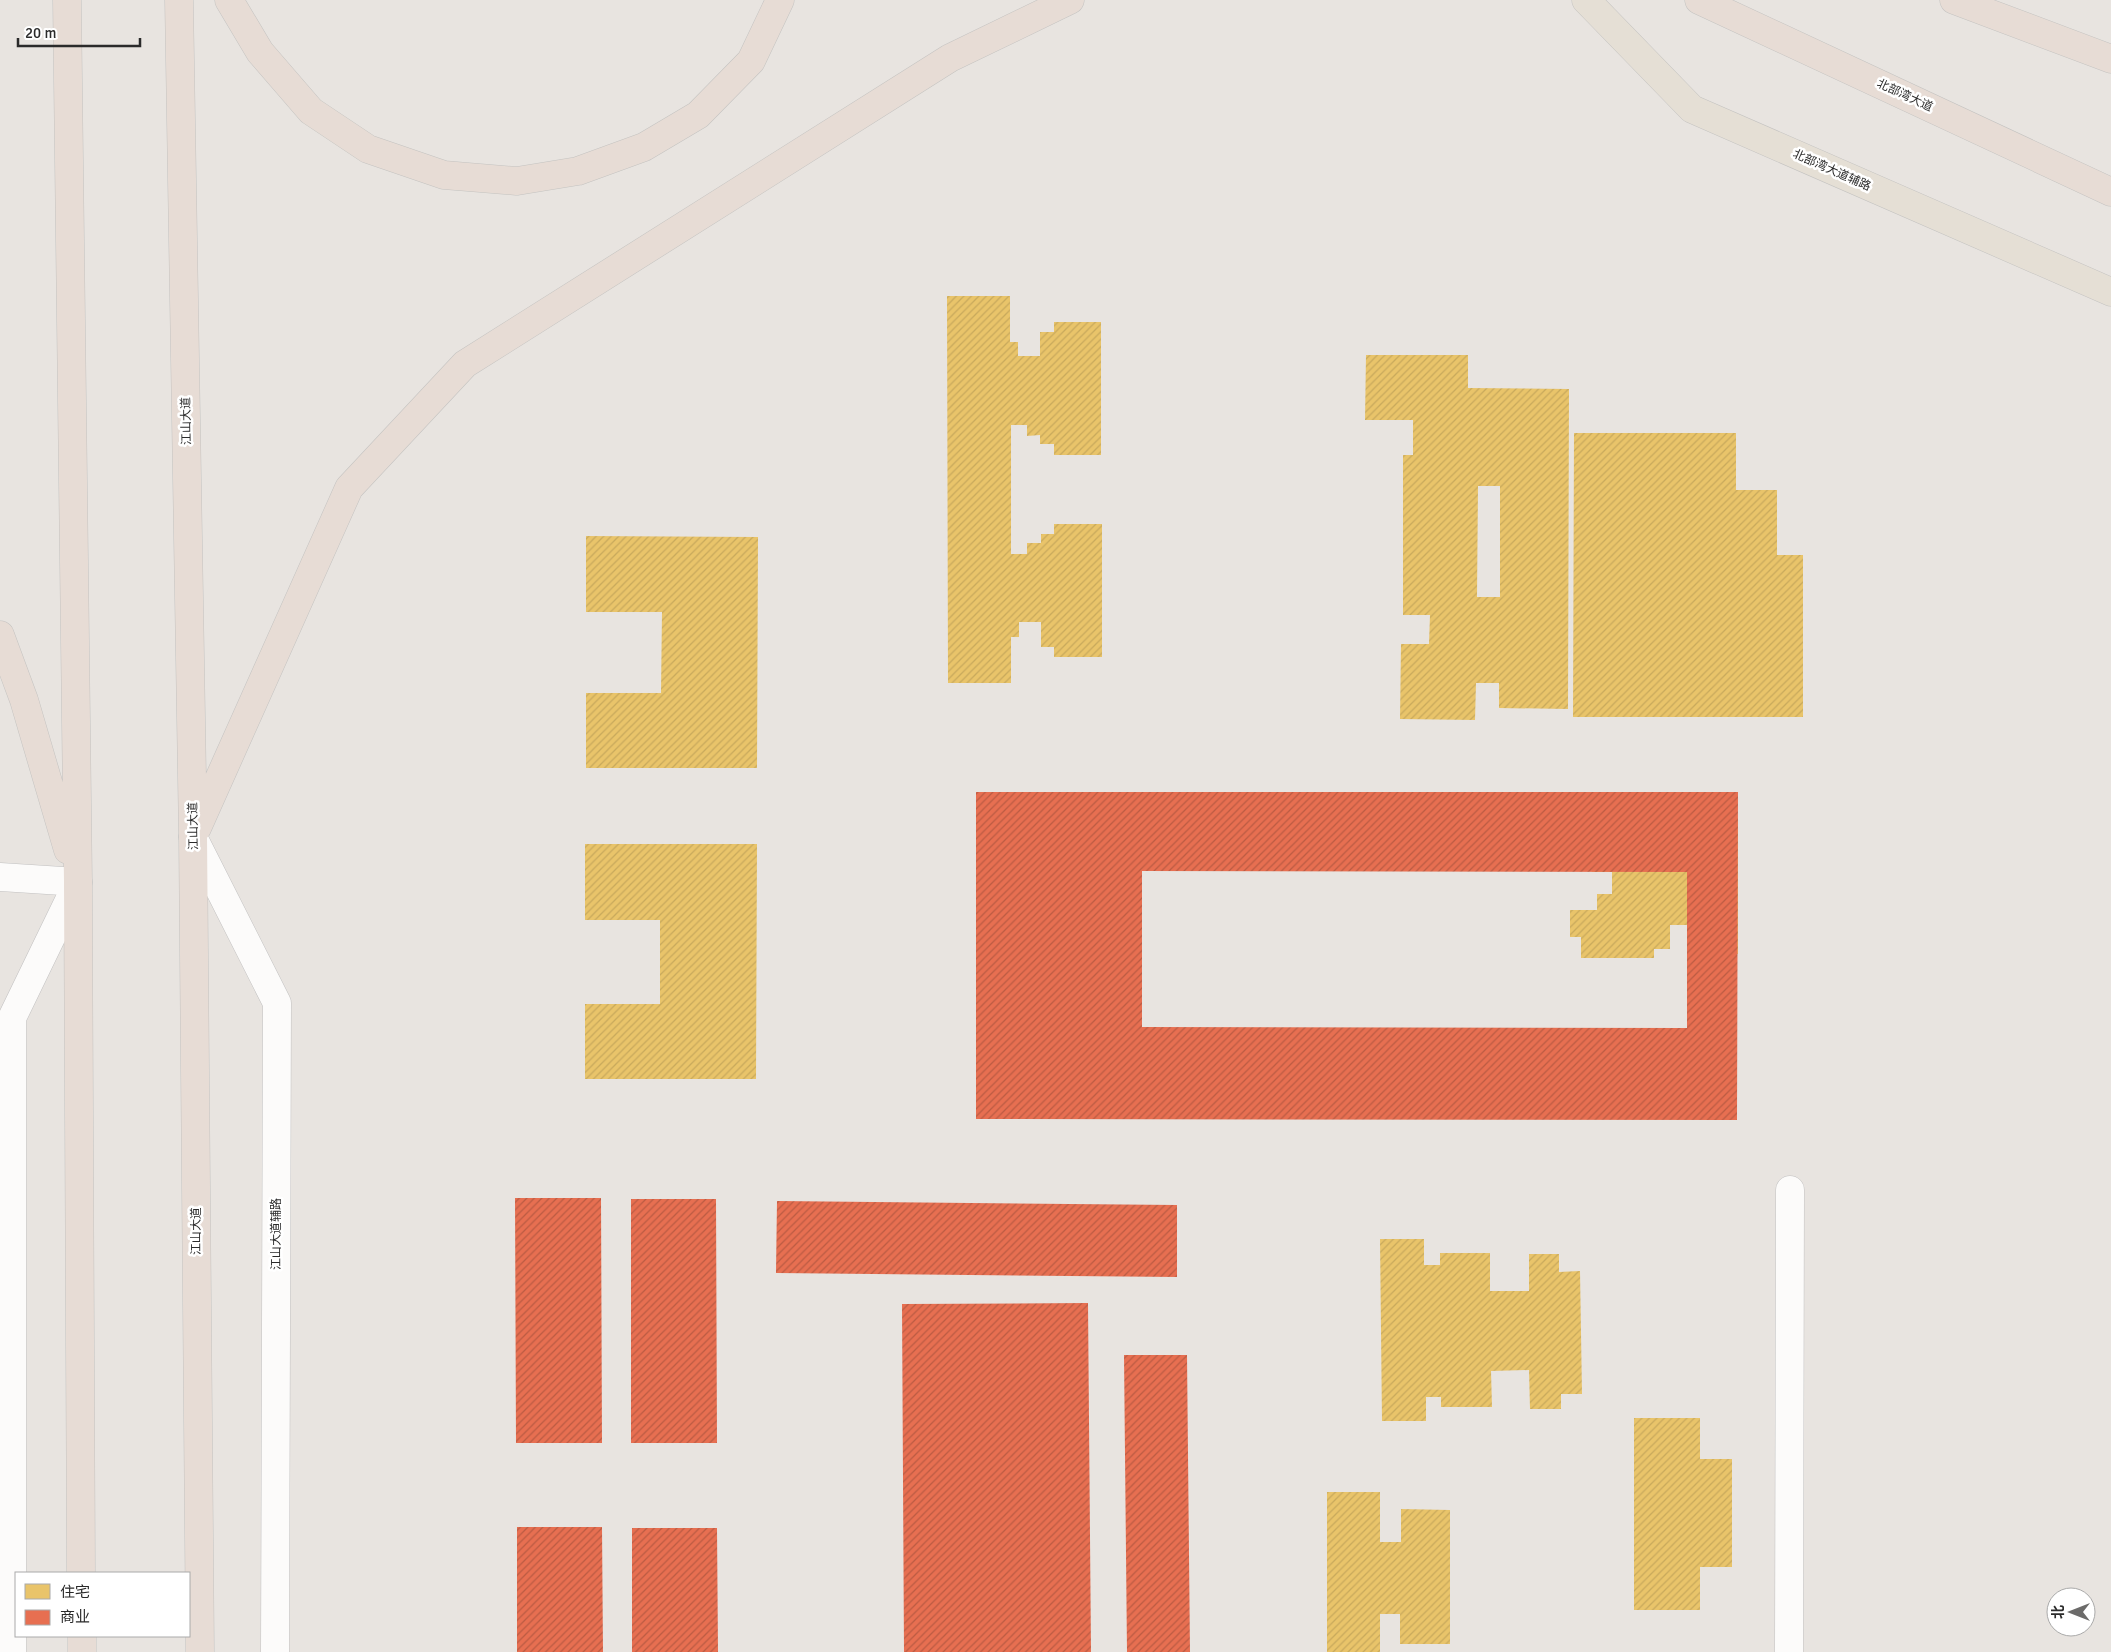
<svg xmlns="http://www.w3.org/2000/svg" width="2111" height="1652" font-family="Signika,'Noto Sans SC',sans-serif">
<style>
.homes{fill:url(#homes-hatch);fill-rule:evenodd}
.shops{fill:url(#shops-hatch);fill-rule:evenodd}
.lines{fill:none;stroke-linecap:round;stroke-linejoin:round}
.minor-casing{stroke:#c2c1c1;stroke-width:29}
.major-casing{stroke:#c4c3c1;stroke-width:29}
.highway-casing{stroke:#c4c3c1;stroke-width:29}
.minor{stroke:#fcfbfa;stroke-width:28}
.major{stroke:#e5dfd5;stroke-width:28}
.highway{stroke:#e7dcd5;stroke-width:28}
.labels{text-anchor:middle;stroke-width:5;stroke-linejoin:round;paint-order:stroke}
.street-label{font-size:12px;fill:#2a2a2a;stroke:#fff}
</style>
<defs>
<pattern id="homes-hatch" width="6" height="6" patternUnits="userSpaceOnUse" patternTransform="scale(1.25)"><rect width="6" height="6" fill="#e9c46a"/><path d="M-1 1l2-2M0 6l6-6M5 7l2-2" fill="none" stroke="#c8a95c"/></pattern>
<pattern id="shops-hatch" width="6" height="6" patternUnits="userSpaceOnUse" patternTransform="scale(1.25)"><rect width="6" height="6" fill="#e76f51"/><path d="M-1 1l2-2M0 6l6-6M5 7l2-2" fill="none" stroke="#bb5b43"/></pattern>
</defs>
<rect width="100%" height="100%" fill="#e8e4e0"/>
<path class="homes" d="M947,296H1010V342H1018V356H1040V332H1054V322H1101V455H1054V444H1040V435L1027,436V425H1011V554H1027V543H1041V534H1054V524H1102V657H1054V647H1041V622H1019V637H1011V683H948Z
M1366,355H1468V388L1569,389L1568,709L1499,708V683H1476L1475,720L1400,719L1401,644H1429L1430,615H1403V455H1413V420H1365ZM1478,486H1500V597H1477Z
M1574,433H1736V490H1777V555H1803V717H1573Z
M586,536L758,537L757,768H586V693H661L662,612H586Z
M997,792H1061V838H1090V811H1142V948H1091V919H1075V942H1060V952H987V930H976V904H1002V887H1017L1018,866H997Z
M1592,792H1656V844H1685V817L1738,818V954H1687V925H1670V949H1654V958H1581V937H1570V910H1597V894H1612V872H1592Z
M585,844H757L756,1079H585V1004H660V920H585Z
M1380,1239H1424V1265H1440V1253H1490V1291H1529V1254H1559V1272L1580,1271L1582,1394H1561V1409H1530L1529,1370L1491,1371L1492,1407H1441V1397H1426V1421H1382Z
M1634,1418H1700V1459H1732V1567H1700V1610H1634Z
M1327,1492H1380V1542H1401V1509L1450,1510V1644H1400V1614H1380V1652H1327Z"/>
<path class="shops" d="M976,792H1738L1737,1120L976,1119ZM1142,871L1687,872V1028L1142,1027Z
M515,1198H601L602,1443H516Z
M631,1199H716L717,1443H631Z
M777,1201L1177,1205V1277L776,1273Z
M1088,1303L1091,1652H904L902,1304Z
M1124,1355H1187L1190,1652H1127Z
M517,1527H602L603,1652H517Z
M632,1528H717L718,1652H632Z"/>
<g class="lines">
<defs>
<path id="minor" d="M193,837L277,1003L275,1652
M0,877L78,882L12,1018V1652
M1789,1652L1790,1190"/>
<path id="major" d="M1586,0L1692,109L2111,292"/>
<path id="highway" d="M67,0L78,882L81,1573
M179,0L193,837L200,1652
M229,0L260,52L311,111L368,149L444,175L517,181L578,171L644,147L698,115L751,61L780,0
M1699,0L2111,192
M1954,0L2111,59
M0,635L24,700L68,850
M197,828L349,488L465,364L950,58L1070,0
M82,1636V1652"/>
</defs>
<use href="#minor" class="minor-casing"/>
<use href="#major" class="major-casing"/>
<use href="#highway" class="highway-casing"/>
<use href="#minor" class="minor"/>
<use href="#major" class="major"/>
<use href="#highway" class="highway"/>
</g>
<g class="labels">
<g class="street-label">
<text transform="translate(1905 95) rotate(25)" y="4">北部湾大道</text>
<text transform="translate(1832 170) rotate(24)" y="4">北部湾大道辅路</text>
<text transform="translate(186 421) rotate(-91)" y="4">江山大道</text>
<text transform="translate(193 826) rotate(-91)" y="4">江山大道</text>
<text transform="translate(196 1231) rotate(-90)" y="4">江山大道</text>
<text transform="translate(276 1234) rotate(-90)" y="4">江山大道辅路</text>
</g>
</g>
<rect x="15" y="1572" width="175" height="65" fill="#ffffff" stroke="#aaaaaa"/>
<rect x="25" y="1584" width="25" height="15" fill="#e9c46a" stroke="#aaaaaa"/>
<text x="60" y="1597" font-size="15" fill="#2a2a2a">住宅</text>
<rect x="25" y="1610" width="25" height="15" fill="#e76f51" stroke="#aaaaaa"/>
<text x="60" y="1622" font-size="15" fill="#2a2a2a">商业</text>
<g transform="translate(2071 1612) rotate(270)"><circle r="24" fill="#ffffff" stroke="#aaaaaa"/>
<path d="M0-4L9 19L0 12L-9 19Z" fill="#6c6b6a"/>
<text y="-8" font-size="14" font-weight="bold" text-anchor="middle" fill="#2a2a2a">北</text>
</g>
<path d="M18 38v8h122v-8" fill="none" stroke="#2a2a2a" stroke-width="2.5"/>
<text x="25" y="38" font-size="15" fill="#2a2a2a" stroke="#ffffff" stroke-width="4" paint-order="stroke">20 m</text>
</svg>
